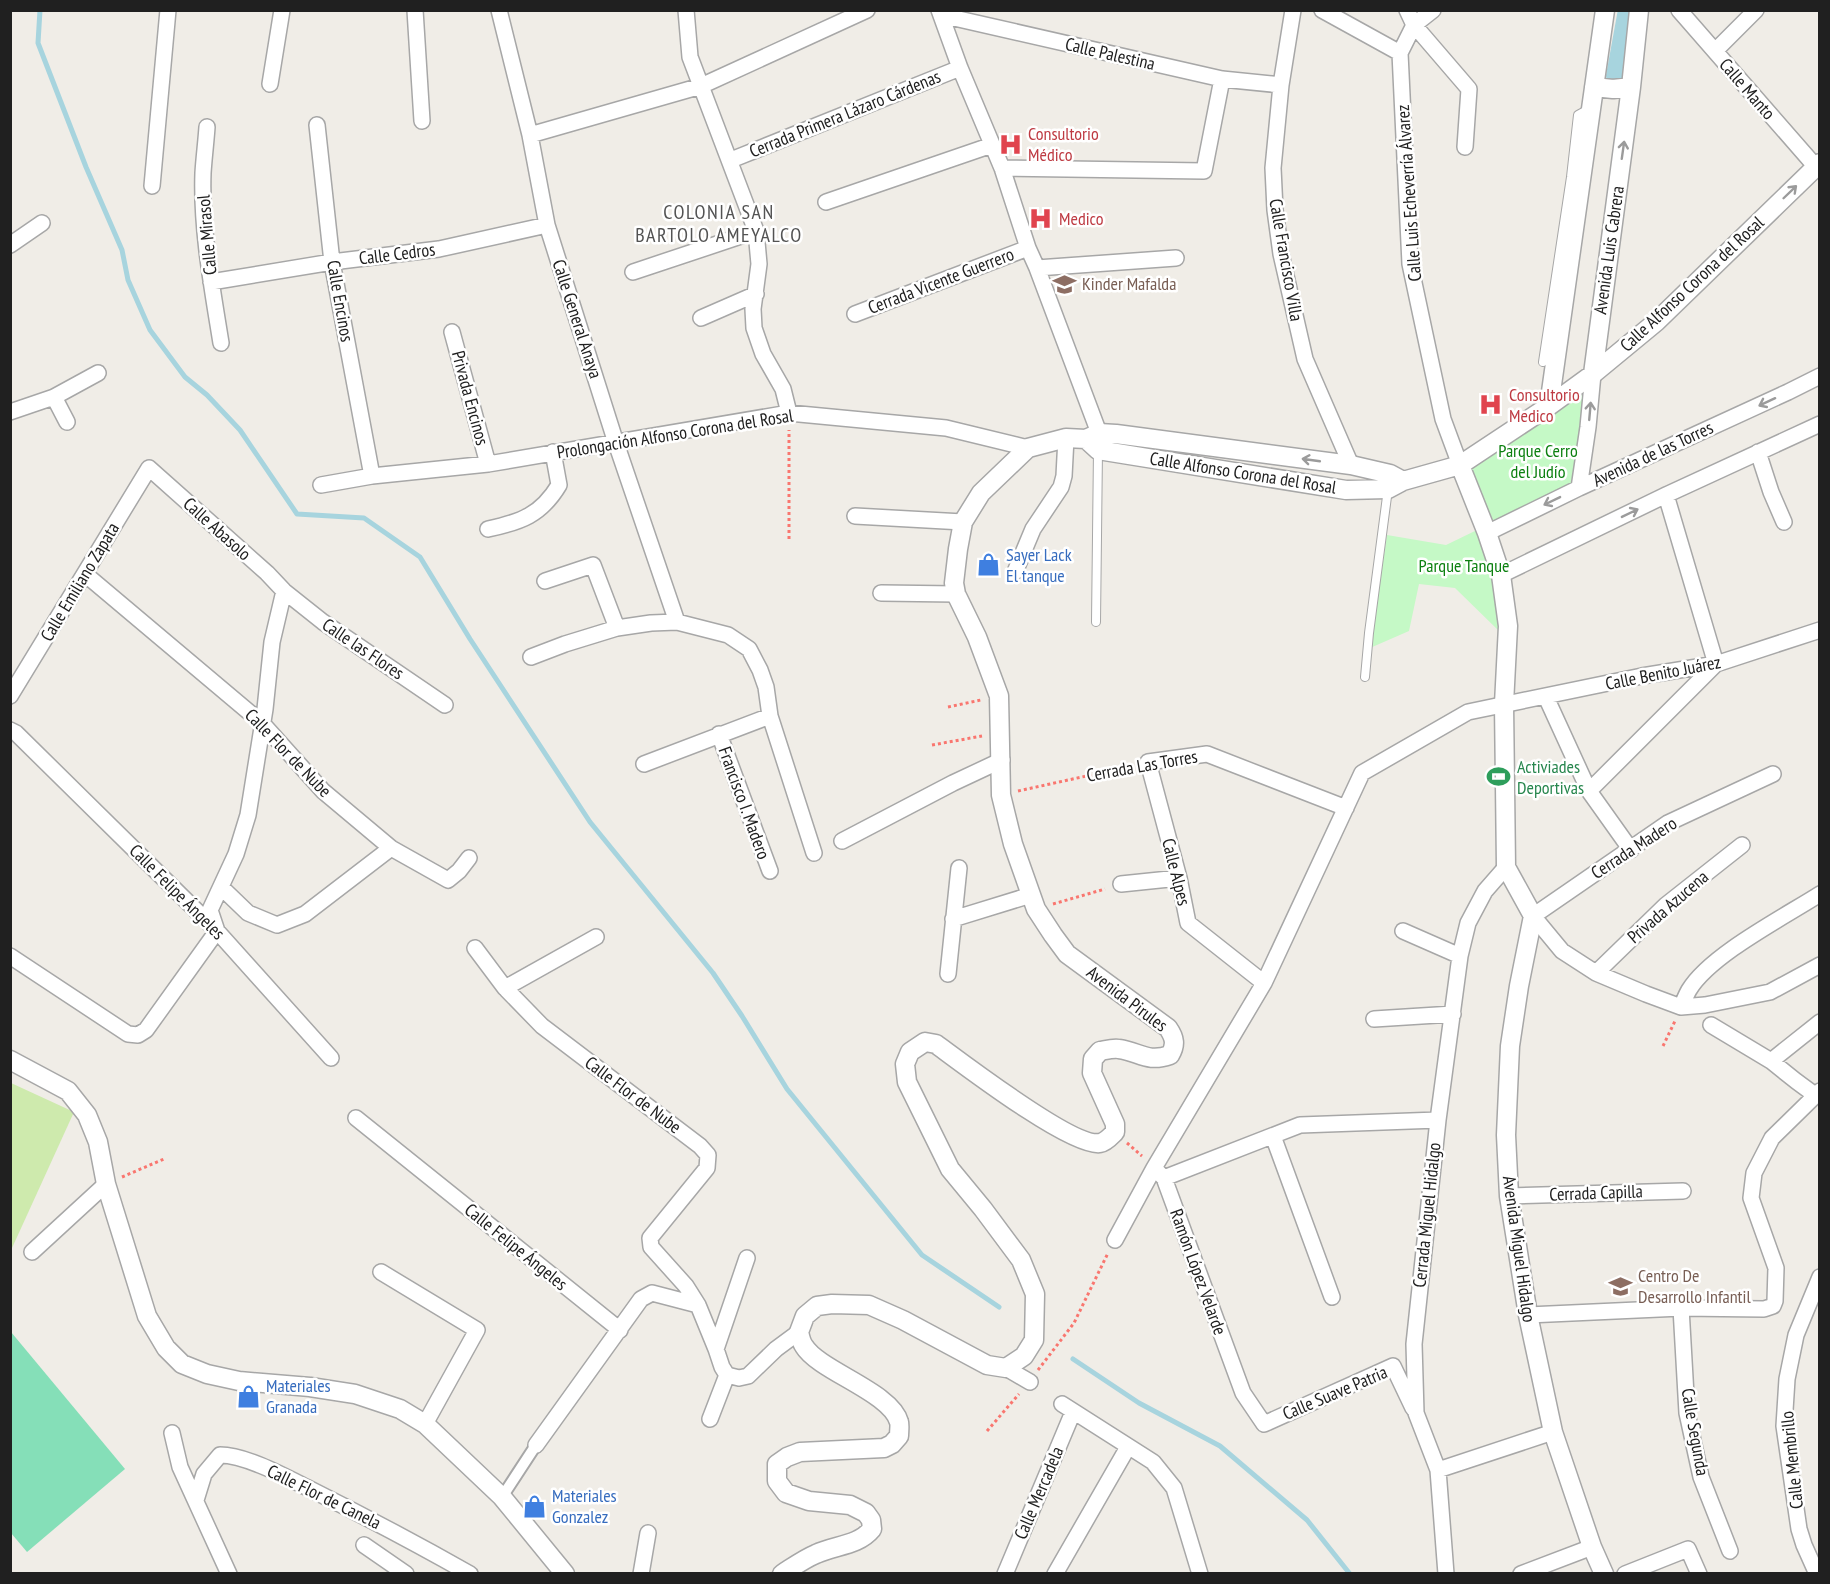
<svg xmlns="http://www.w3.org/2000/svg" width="1830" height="1584" font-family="'PT Sans Narrow',sans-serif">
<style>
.grass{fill:#ceeaad}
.park{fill:#c5f9c6}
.pitch{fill:#85dfb8}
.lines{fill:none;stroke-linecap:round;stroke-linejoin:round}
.stream{stroke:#a7d4de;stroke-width:5}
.canal{stroke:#a7d4de;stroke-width:20}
.service-casing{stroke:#a7a7a7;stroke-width:10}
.pedestrian-casing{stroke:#a7a7a7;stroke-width:14}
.minor-casing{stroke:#a7a7a7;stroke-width:18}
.tertiary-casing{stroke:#a7a7a7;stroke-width:21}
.path{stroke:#f9766f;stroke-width:3;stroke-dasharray:3 3;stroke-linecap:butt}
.service{stroke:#fff;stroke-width:8}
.pedestrian{stroke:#fff;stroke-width:10}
.minor{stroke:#fff;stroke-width:15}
.tertiary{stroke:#fff;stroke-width:18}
.oneway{stroke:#9b9b9b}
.labels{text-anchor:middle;stroke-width:5;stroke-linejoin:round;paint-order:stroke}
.street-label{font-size:18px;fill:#202020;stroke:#fff}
.health-label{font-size:18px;fill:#be3a42;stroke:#fff;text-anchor:start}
.education-label{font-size:18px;fill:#785e54;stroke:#fff;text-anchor:start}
.park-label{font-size:18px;fill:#0c8010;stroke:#fff}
.shop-label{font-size:18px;fill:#366cbe;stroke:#fff;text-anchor:start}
.leisure-label{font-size:18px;fill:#27864d;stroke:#fff;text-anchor:start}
.neighbourhood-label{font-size:20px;letter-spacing:1.5px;fill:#535353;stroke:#fff}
</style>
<rect width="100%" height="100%" fill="#f0ede7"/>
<path class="grass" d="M11,1083L74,1112L12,1248L11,1247Z"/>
<path class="park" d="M1586,388L1572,485L1489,525L1467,466Z
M1477,530L1493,573L1499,631L1455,588L1419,584L1409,631L1370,648L1387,535L1446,545Z"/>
<path class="pitch" d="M11,1332L125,1469L27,1552L11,1533Z"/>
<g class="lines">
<path class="stream" d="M40,10L38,43L86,167L122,250L128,280L150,330L185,377L207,395L240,430L297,514L364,518L420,557L470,639L590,822L713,973L742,1016L787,1089L922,1255L999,1307
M1073,1359L1139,1403L1220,1446L1307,1520L1350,1574"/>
<path class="canal" d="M1616,76L1628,10"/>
<defs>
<path id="service" d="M1543,362L1571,177L1578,115L1589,109
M1096,622L1098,450
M1365,677L1369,633L1388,489"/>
<path id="pedestrian" d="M502,1497L536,1445"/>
<path id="minor" d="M415,10L422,121
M499,10L530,135L547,225L616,443L677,622
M686,10L690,57L756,231L759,264L753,309L754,328L763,354L783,389L789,413
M939,10L960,68L1002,168L1028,248L1037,268L1099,433L1098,443
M1293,10L1281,85L1273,168L1275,210L1281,254L1305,359L1351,465
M1322,10L1400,53
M1407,10L1414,25L1469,89L1465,147
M1433,10L1414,25L1400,53L1410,264L1443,419L1460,465
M1679,10L1816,167
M941,15L1222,79L1281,85
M1715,51L1756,10
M270,84L282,10
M317,125L332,262L372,476
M207,127C206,142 204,157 203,173C201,229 212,287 221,343
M530,135L701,86L867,10
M731,160L960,68
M1002,168L1204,171L1222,79
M152,186L168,10
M826,202L992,145
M10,245L42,223
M1037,268L1176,258
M633,272L756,231
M211,282L332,262L439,249L547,225
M855,314L1028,248
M701,318L756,294
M452,332L488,464
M54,397L67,422
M10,412L54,397L98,373
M1758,452L1771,492L1784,522
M321,485L372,476L488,464L789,413L946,428L1028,448
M1579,488L1588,427L1593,374
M855,516L963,522
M488,529C521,522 541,515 559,485L553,452
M1487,533L1579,488L1788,392L1820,376
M1015,572L1033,529L1061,487L1064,476L1066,438
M85,574L262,723L323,791L391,848L448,880L459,871L469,858
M1501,575L1666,495L1820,424
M545,581L593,565L617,628
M881,593L956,594
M531,657L565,644L617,628L651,623L677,622L728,635L749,649L760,670L766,687L770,716L814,853
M10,696L149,468L267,573L284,591L323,622L445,705
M1546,697L1589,791L1631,850
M10,730L16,733L217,931L331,1058
M719,734L770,871
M644,764L770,716
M1773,774L1668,823L1533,916L1562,951L1596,973L1646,994L1681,1007L1705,1005L1770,992L1820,965
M1589,791L1716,664L1666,495
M842,841L953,783L1002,760
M1121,884L1179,878
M221,887L248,913L277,925L305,914L391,848
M953,919L1031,895
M1403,931L1460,956
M475,948L505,988L542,1026L700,1146L708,1155L707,1168L650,1238L651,1247L686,1286L698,1305L716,1349L722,1367L727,1375
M10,956L128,1034L138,1035L146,1030L217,931L210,910L236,854L248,815L265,709L272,642L284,591
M1596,973L1666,905L1742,845
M948,974L959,868
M1264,983L1188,923L1179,878L1148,762L1207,754L1346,808
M505,988L596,937
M1681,1007C1684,1001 1686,995 1689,990C1710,955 1784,917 1820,894
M1374,1019L1453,1014
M1711,1025L1771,1061L1796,1081L1815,1095
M1771,1061L1820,1022
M356,1118L620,1330
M1273,1136L1332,1297
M1154,1168L1164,1178L1243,1393L1264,1424L1393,1366L1413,1408
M1164,1178L1300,1125L1438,1120
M1509,1196L1683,1191
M1115,1240L1154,1168L1264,983L1362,773L1468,712L1642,676L1716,664L1820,630
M32,1252L106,1184
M381,1272L477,1330L425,1424
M1681,1308L1687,1413L1701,1477L1730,1551
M1528,1315L1681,1308L1764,1309L1773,1306L1775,1301L1776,1268L1751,1198L1754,1173L1772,1138L1820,1091
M716,1349L747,1258
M1006,1368L1030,1382
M727,1375L739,1378L748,1376L776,1349L799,1332
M1062,1404L1153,1462L1174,1488L1200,1574
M710,1419L727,1375
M172,1433L180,1467L229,1574
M536,1445L641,1299L652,1293L698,1305
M1438,1470L1553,1432
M196,1500L204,1474L220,1455C246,1455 286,1477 310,1489C364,1516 417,1544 470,1574
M364,1545L406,1574
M641,1574L648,1533
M1005,1574L1073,1412
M1055,1574L1128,1447
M1446,1574L1438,1470L1416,1413L1414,1344L1438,1120L1460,956L1468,923L1485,891L1506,867
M1521,1574L1592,1547
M1625,1574L1688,1549L1699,1574
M1817,1574L1804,1545L1799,1529L1784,1426L1787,1379L1796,1335L1820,1277"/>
<path id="tertiary" d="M1594,87L1613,89L1631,87
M1593,374L1631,87L1639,10
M1549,406L1605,10
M1086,439L1098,450L1346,490L1388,489L1403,481L1460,465L1549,406L1593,374L1656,322L1820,163
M1460,465L1487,533L1501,575L1508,626L1504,704L1506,867L1533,916L1519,986L1510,1046L1506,1135L1509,1196L1528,1315L1553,1432L1592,1547L1604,1574
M10,1060L68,1091L87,1115L98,1142L106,1184L147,1316L166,1348L182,1364L207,1374L239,1381L310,1387L355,1394L400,1409L425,1424L502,1497L565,1574
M782,1574C793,1567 804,1559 816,1554C835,1545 858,1546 872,1529L871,1520L866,1513L850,1505L809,1501L786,1493L777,1481V1464L787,1457L800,1452L884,1448L892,1444L899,1436C899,1432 900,1425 899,1422C891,1392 819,1371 804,1346C801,1342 800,1336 799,1332L805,1316L817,1306L832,1304L869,1305L903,1320L987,1365L1006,1368L1024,1356L1034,1340L1035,1294L1021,1260L983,1209L950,1169L907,1082L905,1064L910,1052L925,1042L936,1044C962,1063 1073,1148 1100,1143C1106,1142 1111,1136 1115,1132V1124L1092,1073L1093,1059L1100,1051C1106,1050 1113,1048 1119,1049C1140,1052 1147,1063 1170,1055C1176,1045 1175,1038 1168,1028L1067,954L1053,935L1036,909L1013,844L1001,795L999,696L977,637L956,594L954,583L958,549L963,522L981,493L1028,448L1066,438L1086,439L1099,433L1116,434L1351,465L1390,474L1403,481"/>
</defs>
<use href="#service" class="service-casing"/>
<use href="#pedestrian" class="pedestrian-casing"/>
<use href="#minor" class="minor-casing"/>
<use href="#tertiary" class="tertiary-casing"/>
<path class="path" d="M789,539V430
M948,707L981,700
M932,745L982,736
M1018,791L1132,766
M1053,904L1105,889
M1663,1046L1675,1021
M1127,1143L1142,1156
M122,1177L164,1159
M1038,1370L1074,1323L1108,1253
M987,1431L1019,1394"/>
<use href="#service" class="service"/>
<use href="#pedestrian" class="pedestrian"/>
<use href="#minor" class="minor"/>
<use href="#tertiary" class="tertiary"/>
</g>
<defs><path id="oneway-shaft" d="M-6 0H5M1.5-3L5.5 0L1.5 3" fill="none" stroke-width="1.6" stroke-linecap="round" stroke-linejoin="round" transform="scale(1.5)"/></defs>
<g class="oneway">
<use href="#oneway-shaft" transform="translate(1623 150) rotate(-82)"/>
<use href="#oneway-shaft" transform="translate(1790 192) rotate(-44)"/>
<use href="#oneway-shaft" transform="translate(1767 402) rotate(155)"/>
<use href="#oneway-shaft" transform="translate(1590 411) rotate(-85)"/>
<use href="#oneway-shaft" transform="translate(1311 460) rotate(-172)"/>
<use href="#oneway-shaft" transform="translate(1552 501) rotate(154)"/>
<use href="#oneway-shaft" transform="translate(1630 513) rotate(-26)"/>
</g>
<defs>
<symbol id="hospital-bare" viewBox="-9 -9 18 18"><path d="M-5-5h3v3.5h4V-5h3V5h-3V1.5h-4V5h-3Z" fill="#e0444e" stroke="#fff" stroke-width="2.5" paint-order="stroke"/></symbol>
<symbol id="school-bare" viewBox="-9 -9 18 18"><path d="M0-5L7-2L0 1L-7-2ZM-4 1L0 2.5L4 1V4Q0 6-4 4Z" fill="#8d6e63" stroke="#fff" stroke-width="2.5" paint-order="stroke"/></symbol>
<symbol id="shop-bare" viewBox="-9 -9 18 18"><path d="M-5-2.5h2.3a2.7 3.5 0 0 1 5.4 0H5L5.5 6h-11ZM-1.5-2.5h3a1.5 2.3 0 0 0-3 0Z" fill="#3f7fe0" stroke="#fff" stroke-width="2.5" paint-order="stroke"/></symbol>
<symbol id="stadium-bare" viewBox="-9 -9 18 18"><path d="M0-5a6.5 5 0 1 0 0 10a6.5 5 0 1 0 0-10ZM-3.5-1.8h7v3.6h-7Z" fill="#2e9e5b" stroke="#fff" stroke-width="2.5" paint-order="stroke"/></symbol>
</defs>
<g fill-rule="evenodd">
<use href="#hospital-bare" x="994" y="128" width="33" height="33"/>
<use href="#hospital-bare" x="1024" y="202" width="33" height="33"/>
<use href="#school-bare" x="1048" y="268" width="33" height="33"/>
<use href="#hospital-bare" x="1474" y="388" width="33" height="33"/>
<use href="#shop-bare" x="972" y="548" width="33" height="33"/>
<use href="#stadium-bare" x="1482" y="760" width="33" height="33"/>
<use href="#school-bare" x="1604" y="1270" width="33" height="33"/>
<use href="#shop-bare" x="232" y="1380" width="33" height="33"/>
<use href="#shop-bare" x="518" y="1490" width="33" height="33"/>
</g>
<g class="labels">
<g class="street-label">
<text transform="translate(1110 54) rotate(13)" y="6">Calle Palestina</text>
<text transform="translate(1747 89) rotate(49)" y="6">Calle Manto</text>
<text transform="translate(845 114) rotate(-22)" y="6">Cerrada Primera Lázaro Cárdenas</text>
<text transform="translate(1409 193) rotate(-94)" y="6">Calle Luis Echeverría Álvarez</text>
<text transform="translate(207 235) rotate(-95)" y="6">Calle Mirasol</text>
<text transform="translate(1609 250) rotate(-82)" y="6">Avenida Luis Cabrera</text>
<text transform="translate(397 254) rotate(-7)" y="6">Calle Cedros</text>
<text transform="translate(1286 260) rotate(80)" y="6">Calle Francisco Villa</text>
<text transform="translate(941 281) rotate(-21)" y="6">Cerrada Vicente Guerrero</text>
<text transform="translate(1692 284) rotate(-43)" y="6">Calle Alfonso Corona del Rosal</text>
<text transform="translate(340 301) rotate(80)" y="6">Calle Encinos</text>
<text transform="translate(577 319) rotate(72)" y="6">Calle General Anaya</text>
<text transform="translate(470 398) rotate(75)" y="6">Privada Encinos</text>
<text transform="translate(675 434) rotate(-9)" y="6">Prolongación Alfonso Corona del Rosal</text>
<text transform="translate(1653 454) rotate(-25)" y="6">Avenida de las Torres</text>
<text transform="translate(1243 473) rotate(9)" y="6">Calle Alfonso Corona del Rosal</text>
<text transform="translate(217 529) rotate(42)" y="6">Calle Abasolo</text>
<text transform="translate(80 582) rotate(-59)" y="6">Calle Emiliano Zapata</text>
<text transform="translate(363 649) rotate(34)" y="6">Calle las Flores</text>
<text transform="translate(1663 673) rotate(-11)" y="6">Calle Benito Juárez</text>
<text transform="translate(288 753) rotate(46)" y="6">Calle Flor de Nube</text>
<text transform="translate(1142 766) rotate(-10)" y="6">Cerrada Las Torres</text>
<text transform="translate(744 803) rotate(70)" y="6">Francisco I. Madero</text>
<text transform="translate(1634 848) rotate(-33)" y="6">Cerrada Madero</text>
<text transform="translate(1176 872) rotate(76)" y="6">Calle Alpes</text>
<text transform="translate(177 892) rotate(45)" y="6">Calle Felipe Ángeles</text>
<text transform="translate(1668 907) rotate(-41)" y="6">Privada Azucena</text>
<text transform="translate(1127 999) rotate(37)" y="6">Avenida Pirules</text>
<text transform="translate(633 1095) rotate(37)" y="6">Calle Flor de Nube</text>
<text transform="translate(1596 1193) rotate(-2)" y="6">Cerrada Capilla</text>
<text transform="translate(1427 1215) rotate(-84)" y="6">Cerrada Miguel Hidalgo</text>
<text transform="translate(516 1247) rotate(39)" y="6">Calle Felipe Ángeles</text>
<text transform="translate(1519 1249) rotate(82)" y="6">Avenida Miguel Hidalgo</text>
<text transform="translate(1198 1272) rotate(70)" y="6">Ramón López Velarde</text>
<text transform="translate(1335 1393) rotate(-23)" y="6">Calle Suave Patria</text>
<text transform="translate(1695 1432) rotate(80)" y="6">Calle Segunda</text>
<text transform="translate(1792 1460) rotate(-96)" y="6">Calle Membrillo</text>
<text transform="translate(1039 1493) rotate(-67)" y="6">Calle Mercadela</text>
<text transform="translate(324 1497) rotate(26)" y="6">Calle Flor de Canela</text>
</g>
<g class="health-label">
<text x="1028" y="140">Consultorio<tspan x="1028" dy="21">Médico</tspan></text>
<text x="1059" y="225">Medico</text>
<text x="1509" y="401">Consultorio<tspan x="1509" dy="21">Medico</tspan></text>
</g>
<g class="education-label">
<text x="1082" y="290">Kinder Mafalda</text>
<text x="1638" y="1282">Centro De<tspan x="1638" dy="21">Desarrollo Infantil</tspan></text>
</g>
<g class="park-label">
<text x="1538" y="457">Parque Cerro<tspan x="1538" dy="21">del Judío</tspan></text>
<text x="1464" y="572">Parque Tanque</text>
</g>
<g class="shop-label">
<text x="1006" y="561">Sayer Lack<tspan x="1006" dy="21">El tanque</tspan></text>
<text x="266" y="1392">Materiales<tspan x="266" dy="21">Granada</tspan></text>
<text x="552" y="1502">Materiales<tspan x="552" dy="21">Gonzalez</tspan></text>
</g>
<g class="leisure-label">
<text x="1517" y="773">Activiades<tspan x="1517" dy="21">Deportivas</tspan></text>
</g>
<g class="neighbourhood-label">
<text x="719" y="219">COLONIA SAN<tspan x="719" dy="23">BARTOLO AMEYALCO</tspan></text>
</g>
</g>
<rect width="1830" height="1584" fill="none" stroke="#202020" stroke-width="24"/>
</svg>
